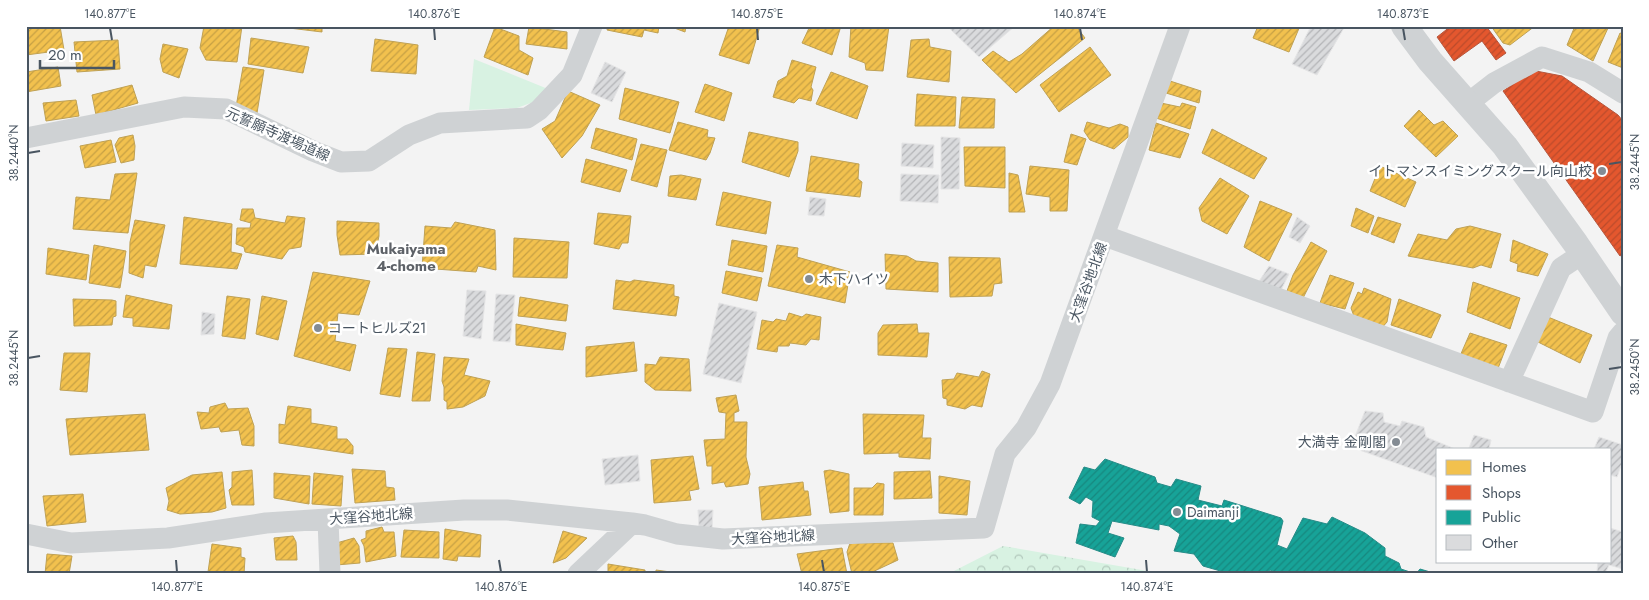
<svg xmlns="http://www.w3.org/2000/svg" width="1649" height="600" font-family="Jost,'Noto Sans JP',sans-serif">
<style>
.grass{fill:#d8f2e2}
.forest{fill:url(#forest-crowns)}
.homes{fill:url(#homes-hatch);stroke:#bfa154}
.shops{fill:url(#shops-hatch);stroke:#b6563d}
.public{fill:url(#public-hatch);stroke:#268c88}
.building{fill:url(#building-hatch);stroke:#e5e5e6}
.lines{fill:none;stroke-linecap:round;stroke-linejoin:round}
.minor{stroke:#cfd2d4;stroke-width:21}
.tertiary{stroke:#cfd2d4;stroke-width:26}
.ticks{fill:none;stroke:#495561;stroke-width:2}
.poi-dot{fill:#848c94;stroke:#fff;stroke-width:2}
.labels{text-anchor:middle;stroke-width:5;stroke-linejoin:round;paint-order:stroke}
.street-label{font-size:14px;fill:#495561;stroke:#fff}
.poi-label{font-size:14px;fill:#495561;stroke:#fff;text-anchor:start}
.neighbourhood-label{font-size:15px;font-weight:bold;fill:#5e6268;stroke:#fff}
.neatline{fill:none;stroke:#495561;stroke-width:2}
.ticks-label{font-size:12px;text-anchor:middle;fill:#495561}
</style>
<defs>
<pattern id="forest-crowns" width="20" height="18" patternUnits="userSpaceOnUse" patternTransform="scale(1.25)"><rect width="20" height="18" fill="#d8f2e2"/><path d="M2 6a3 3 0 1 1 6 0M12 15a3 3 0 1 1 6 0" fill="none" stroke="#b1c7bb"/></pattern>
<pattern id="homes-hatch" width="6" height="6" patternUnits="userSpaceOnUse" patternTransform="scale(1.25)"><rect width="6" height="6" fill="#f2c14e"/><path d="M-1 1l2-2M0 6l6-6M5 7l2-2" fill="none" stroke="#c6a044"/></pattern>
<pattern id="shops-hatch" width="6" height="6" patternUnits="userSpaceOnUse" patternTransform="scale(1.25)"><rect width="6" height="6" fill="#e4572e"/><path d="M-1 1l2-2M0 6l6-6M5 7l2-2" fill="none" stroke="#bb4b2b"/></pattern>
<pattern id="public-hatch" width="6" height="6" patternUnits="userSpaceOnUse" patternTransform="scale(1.25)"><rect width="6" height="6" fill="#17a398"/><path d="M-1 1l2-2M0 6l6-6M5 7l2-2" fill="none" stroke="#17887f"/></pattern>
<pattern id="building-hatch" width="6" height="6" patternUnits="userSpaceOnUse" patternTransform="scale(1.25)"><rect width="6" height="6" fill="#dadbdd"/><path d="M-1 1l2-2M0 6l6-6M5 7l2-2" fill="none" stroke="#b3b4b7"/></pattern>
</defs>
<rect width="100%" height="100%" fill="#f3f3f3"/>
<path class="grass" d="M474,59L548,89L536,101L517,108L469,110Z"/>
<path class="forest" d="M1003,546L1165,574H948Z"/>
<path class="homes" d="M26,26H60L64,50L26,55Z
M204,26H242L237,62L206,60L200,48Z
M289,26H322V32L289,28Z
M608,26H659L658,33L644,30L642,37L607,30Z
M669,26H686L685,32Z
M729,26H760L749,64L719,55Z
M810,26H841L832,55L802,43Z
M851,26L870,28L871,26H889L883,71L866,70L865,63L849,57Z
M1054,26H1076L1085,38L1016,93L982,60L993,51L1009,62L1022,54Z
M1258,26H1300L1289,52L1253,38Z
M1491,26H1535L1510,45L1503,43Z
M1575,26L1608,28L1593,61L1567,45Z
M495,27L519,36V50L533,58L528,75L484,57Z
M529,27L567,32V49L526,44Z
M1620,33L1623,34V68L1608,62Z
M251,38L309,47L303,73L248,64Z
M375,39L418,45L416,74L371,71Z
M929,39L930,47L951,51L949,82L907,77L911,40Z
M118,40L120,69L77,72L74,42Z
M163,44L188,49L179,78L163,72L160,59Z
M1090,47L1111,75L1059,112L1040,85Z
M792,60L816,67L811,87L813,90L811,101L799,98L794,103L773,97L778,81L787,76Z
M58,67L61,86L26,92V72Z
M243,67L264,70L257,113L236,107Z
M831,72L868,86L857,119L816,104Z
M1170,81L1201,91L1199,103L1166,93Z
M705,84L732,93L724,121L695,112Z
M132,85L138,103L96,115L92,95Z
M625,88L679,102L670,133L619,119Z
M568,91L600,105L582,136L562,158L542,129L555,121Z
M917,94L956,97L955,126H915Z
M962,97L995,99L994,128H959Z
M76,100L79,116L46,121L43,103Z
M1161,103L1180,107L1182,103L1196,107L1190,129L1156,118Z
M1419,110L1434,125L1443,121L1458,136L1436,157L1404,126Z
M678,122L708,130L707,137L715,138L710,153L706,160L669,150Z
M1087,122L1109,128L1120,124L1128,127V137L1114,149L1090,140L1084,131Z
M1156,123L1189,134L1180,158L1149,150Z
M596,128L637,139L632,160L591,148Z
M1212,129L1267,158L1254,179L1202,153Z
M749,132L798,142V151L789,177L742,162Z
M1071,134L1086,139L1077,165L1064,162Z
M133,135L135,146L134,160L121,163L115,145L119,138Z
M111,140L116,162L85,168L80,146Z
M641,144L667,150L657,187L631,180Z
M964,147H1005V188L965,186Z
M811,156L859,164L858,179L862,182L860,197L806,191Z
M586,159L627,170L620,192L581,182Z
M1030,166L1069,170L1067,211H1050V197L1026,194Z
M1380,166L1416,182L1405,207L1370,191Z
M137,173L128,233L73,229L76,197L110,200L115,174Z
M1009,173L1018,175L1025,212H1009Z
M681,175L701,179L696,200L668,196L670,176Z
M1220,178L1249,196L1227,234L1202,221L1199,208Z
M723,192L771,202L766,234L716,225Z
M1260,201L1292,214L1269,261L1244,247Z
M1356,208L1374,216L1368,233L1351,226Z
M242,209H253L255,218L285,223L287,216L305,218L301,247L289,249L282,259L245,252L244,247L236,244L237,228H250L251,223L240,220Z
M598,213L631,216L628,243H622L619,249L594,244Z
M184,217L232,224L231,252L242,254L237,269L180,264Z
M1378,217L1401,224L1394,243L1371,234Z
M135,220L165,225L156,267L145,265L143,278L129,273L130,242Z
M337,221L379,223V236L375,254L340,255L337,235Z
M455,222L495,230L496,270L478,266L476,272L422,268L425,226L451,228Z
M1470,226L1501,234L1491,268L1481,265L1473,268L1408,256L1418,234L1447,240L1456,229Z
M514,238L569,242L567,278L513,277Z
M732,240L767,246L763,272L728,265Z
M1513,240L1548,254L1538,276L1517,271L1518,264L1510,261Z
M1311,242L1327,251L1302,300L1287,291L1293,275Z
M94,245L126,251L120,288L89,283Z
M777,245L798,248L797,257L850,272L845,303L768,286Z
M48,248L89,255L86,280L46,274Z
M885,254L907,256L916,261L938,263V292L886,289Z
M949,257L1000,258L1002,283L994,284L992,296L950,297Z
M726,271L762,278L757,301L722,293Z
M313,272L370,281L359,315L338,313L335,341L356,345L350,371L294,356Z
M1330,275L1354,283L1345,309L1320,303Z
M616,280L630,282L634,280L674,285V296L679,297L676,316L613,309Z
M1473,282L1520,298L1510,329L1467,312Z
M1364,288L1391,299L1387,322L1380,330L1355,319L1351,308L1358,292L1362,294Z
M126,295L172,305L169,329L133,326V318L123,317Z
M227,296L250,299L245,339L222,336Z
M262,296L287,301L278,340L256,334Z
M520,297L568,305L566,321L518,316Z
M73,299L112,300L116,301V316L113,317L112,325L74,326Z
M1399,299L1441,315L1431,338L1391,325Z
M789,313L802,317L806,314L821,317L819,340L811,339L806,345L790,343L789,346H778L777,352L757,349L762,320L773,322L776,319L786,321Z
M1548,317L1592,335L1580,363L1536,341Z
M516,324L566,333L563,350L516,345Z
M917,324L918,333H929L927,357L878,355V333L883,325Z
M1470,333L1507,345L1497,371L1460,356Z
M634,342L637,371L586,377V347Z
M388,348L407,349L400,397L380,394Z
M417,352L435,354L430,401H412Z
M64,353H90L87,392L60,390Z
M444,357L469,359L464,375L490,381L485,396L463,407L447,409V402L444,400V387L442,381Z
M660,357L689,359L691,391L655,390L645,382V364L656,365Z
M982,371L990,374L982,407L972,405L965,409L947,405V399L943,398L942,380L954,379L957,373L979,377Z
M736,395L739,411L734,413V422H747L746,457L750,474L748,484L726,487L724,482L712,484V466H707L704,440L725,439L726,413L719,412L716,398Z
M225,403L228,409L248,408L254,426V446L242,445L239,430L221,432L219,427L201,429L197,412L209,413L210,407Z
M288,406L311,409V423L337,427V439H347L353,446V454L279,443V424L285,425Z
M145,414L149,450L70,455L66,419Z
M863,414L924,415L922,438H931L930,459L899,457V453L864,454Z
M693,456L699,489L689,491L691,500L654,503L651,460Z
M352,469L385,471L386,487L394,488L395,500L355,503Z
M252,470L254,505H232L229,490L232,487V472Z
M830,470L849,474V511L830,513L824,471Z
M930,471L932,498L894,499V472Z
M222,472L226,508L212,512L180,514L167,510L169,501L166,488L192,475Z
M274,473L310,476L309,504L274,498Z
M314,473L343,476L341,506L312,504Z
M939,476L970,481L967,515L939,513Z
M803,482L804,491H808L811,515L762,520L759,487Z
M877,483L884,484L883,515H854V488H872Z
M83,494L86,522L47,526L43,496Z
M382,527L384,532H394L396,556L366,562L364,546L361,540L366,538V531Z
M445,529L481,535L480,557L458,556L457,561L443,559Z
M404,530L439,532V558L401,557Z
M563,531L587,538L566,558L553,563Z
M293,536L296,542L297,560H276L274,538Z
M354,538L359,546L360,563L336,565L333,544Z
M850,543H893L898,560L868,574H852L847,552Z
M212,544L241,548V557L245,558L244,574H199V572H208Z
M842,548L847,574H802L797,554Z
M47,554L72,556L69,574H45Z
M608,564L645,570V574H608Z
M656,570L685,574H656Z"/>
<path class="shops" d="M1451,26H1486L1506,53L1496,60L1482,41L1454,61L1437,37Z
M1536,71L1562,76L1618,115L1623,121V254L1620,256L1503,91L1528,74L1530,76Z"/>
<path class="public" d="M1105,459L1155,477L1157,483L1171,487L1176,479L1201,486L1198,500L1222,506L1224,500L1281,518L1283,521L1277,545L1287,549L1303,518L1327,524L1332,517L1365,533L1385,548V556L1399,563L1401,569L1416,574H1281L1270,570L1268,574H1231L1203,566L1194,554L1174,551L1180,534L1169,526L1159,524V530L1112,521L1108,533L1124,538L1115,557L1076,543L1080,524L1096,526L1100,521L1092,517L1093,501L1086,497L1080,504L1069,498L1084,467L1095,470Z
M1420,569L1437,574H1416Z"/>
<path class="building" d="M947,26H1015L979,57Z
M1311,26H1345L1317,75L1292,64Z
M605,62L626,72L612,102L591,93Z
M941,137L960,138L959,189H941Z
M902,143L934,145L933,168L901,166Z
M901,174L939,175L938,203L900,201Z
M810,197L826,199L824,216L808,215Z
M1297,217L1310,226L1300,243L1289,237Z
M1269,266L1289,274L1281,290L1258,283Z
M467,290L486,291L481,339L463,336Z
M496,294L515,295L510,342L493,341Z
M719,303L757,312L741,383L703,374Z
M202,312L215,314L214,334L201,335Z
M1365,411L1383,413L1384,422L1400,426L1402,421L1424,427L1426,437L1455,449H1438V478L1351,447Z
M1474,435L1491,440L1489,449L1469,448Z
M1599,437L1623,445V460L1617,477L1610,475V449H1594Z
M638,455L640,481L605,485L602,459Z
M698,510H713L712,529L699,528Z
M1610,528L1623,532V569L1609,565L1605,574L1597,571L1598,561H1610Z"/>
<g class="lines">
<path class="minor" d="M1467,104L1494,83L1542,57L1589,72L1623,93
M26,138L184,107L226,109L313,151L341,162L369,161L409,135L440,123L527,118L539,110L572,75L592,26
M1105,236L1593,412L1618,338L1623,332
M1509,382L1561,268L1582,254
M328,519L330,574
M26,534L71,543L168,538L266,523L464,510H507L632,523L645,525L677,534L723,539L984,528L1005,454L1026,428L1050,384L1180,26
M578,574L632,523"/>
<path class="tertiary" d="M1404,26L1430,61L1505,146L1576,244L1623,313"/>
</g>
<path class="ticks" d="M110,28L112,40M434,28L435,40M757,28L758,40M1080,28L1082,40M1403,28L1405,40M28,153L40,151M1609,164L1622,162M28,358L40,356M1609,369L1622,367M176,560L177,572M499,560L501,572M822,560L824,572M1146,560L1147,572"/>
<g class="poi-dot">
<circle cx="1602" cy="171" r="5"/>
<circle cx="809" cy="279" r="5"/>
<circle cx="318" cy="328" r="5"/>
<circle cx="1396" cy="442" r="5"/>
<circle cx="1177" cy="512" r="5"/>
</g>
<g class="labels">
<g class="street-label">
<text transform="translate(278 134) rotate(24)" y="5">元誓願寺渡場道線</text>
<text transform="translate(1088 282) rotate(-70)" y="5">大窪谷地北線</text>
<text transform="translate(371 516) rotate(-4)" y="5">大窪谷地北線</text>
<text transform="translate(773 537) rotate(-3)" y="5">大窪谷地北線</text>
</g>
<g class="poi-label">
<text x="1592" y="176" text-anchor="end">イトマンスイミングスクール向山校</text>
<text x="819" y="284">木下ハイツ</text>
<text x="328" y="333">コートヒルズ21</text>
<text x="1386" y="447" text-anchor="end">大満寺 金剛閣</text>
<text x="1187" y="517">Daimanji</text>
</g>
<g class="neighbourhood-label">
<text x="406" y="254">Mukaiyama<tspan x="406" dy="17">4-chome</tspan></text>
</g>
</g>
<rect width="1649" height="600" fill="none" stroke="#ffffff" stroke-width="55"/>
<rect x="1436" y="448" width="175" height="115" fill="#ffffff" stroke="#b6bbc0"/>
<rect x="1446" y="460" width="25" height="15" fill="#f2c14e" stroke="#b6bbc0"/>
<text x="1482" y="472" font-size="15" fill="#495561">Homes</text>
<rect x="1446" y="485" width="25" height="15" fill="#e4572e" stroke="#b6bbc0"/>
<text x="1482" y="498" font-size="15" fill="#495561">Shops</text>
<rect x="1446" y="510" width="25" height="15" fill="#17a398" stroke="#b6bbc0"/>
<text x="1482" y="522" font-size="15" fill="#495561">Public</text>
<rect x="1446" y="535" width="25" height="15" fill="#dadbdd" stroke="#b6bbc0"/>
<text x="1482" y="548" font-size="15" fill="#495561">Other</text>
<path d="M40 60v8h74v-8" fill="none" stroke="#495561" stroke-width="2.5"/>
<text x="48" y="60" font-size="15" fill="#495561" stroke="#ffffff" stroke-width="4" paint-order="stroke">20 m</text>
<rect x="28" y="28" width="1594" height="544" class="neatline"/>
<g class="ticks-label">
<text x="110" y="18">140.877°E</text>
<text x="434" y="18">140.876°E</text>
<text x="757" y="18">140.875°E</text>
<text x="1080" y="18">140.874°E</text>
<text x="1403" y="18">140.873°E</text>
<text transform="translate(14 153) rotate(-90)" y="4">38.2440°N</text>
<text transform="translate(1635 162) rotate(-90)" y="4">38.2445°N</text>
<text transform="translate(14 358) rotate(-90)" y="4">38.2445°N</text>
<text transform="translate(1635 367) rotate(-90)" y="4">38.2450°N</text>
<text x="177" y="591">140.877°E</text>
<text x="501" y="591">140.876°E</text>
<text x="824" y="591">140.875°E</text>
<text x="1147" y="591">140.874°E</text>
</g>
</svg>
